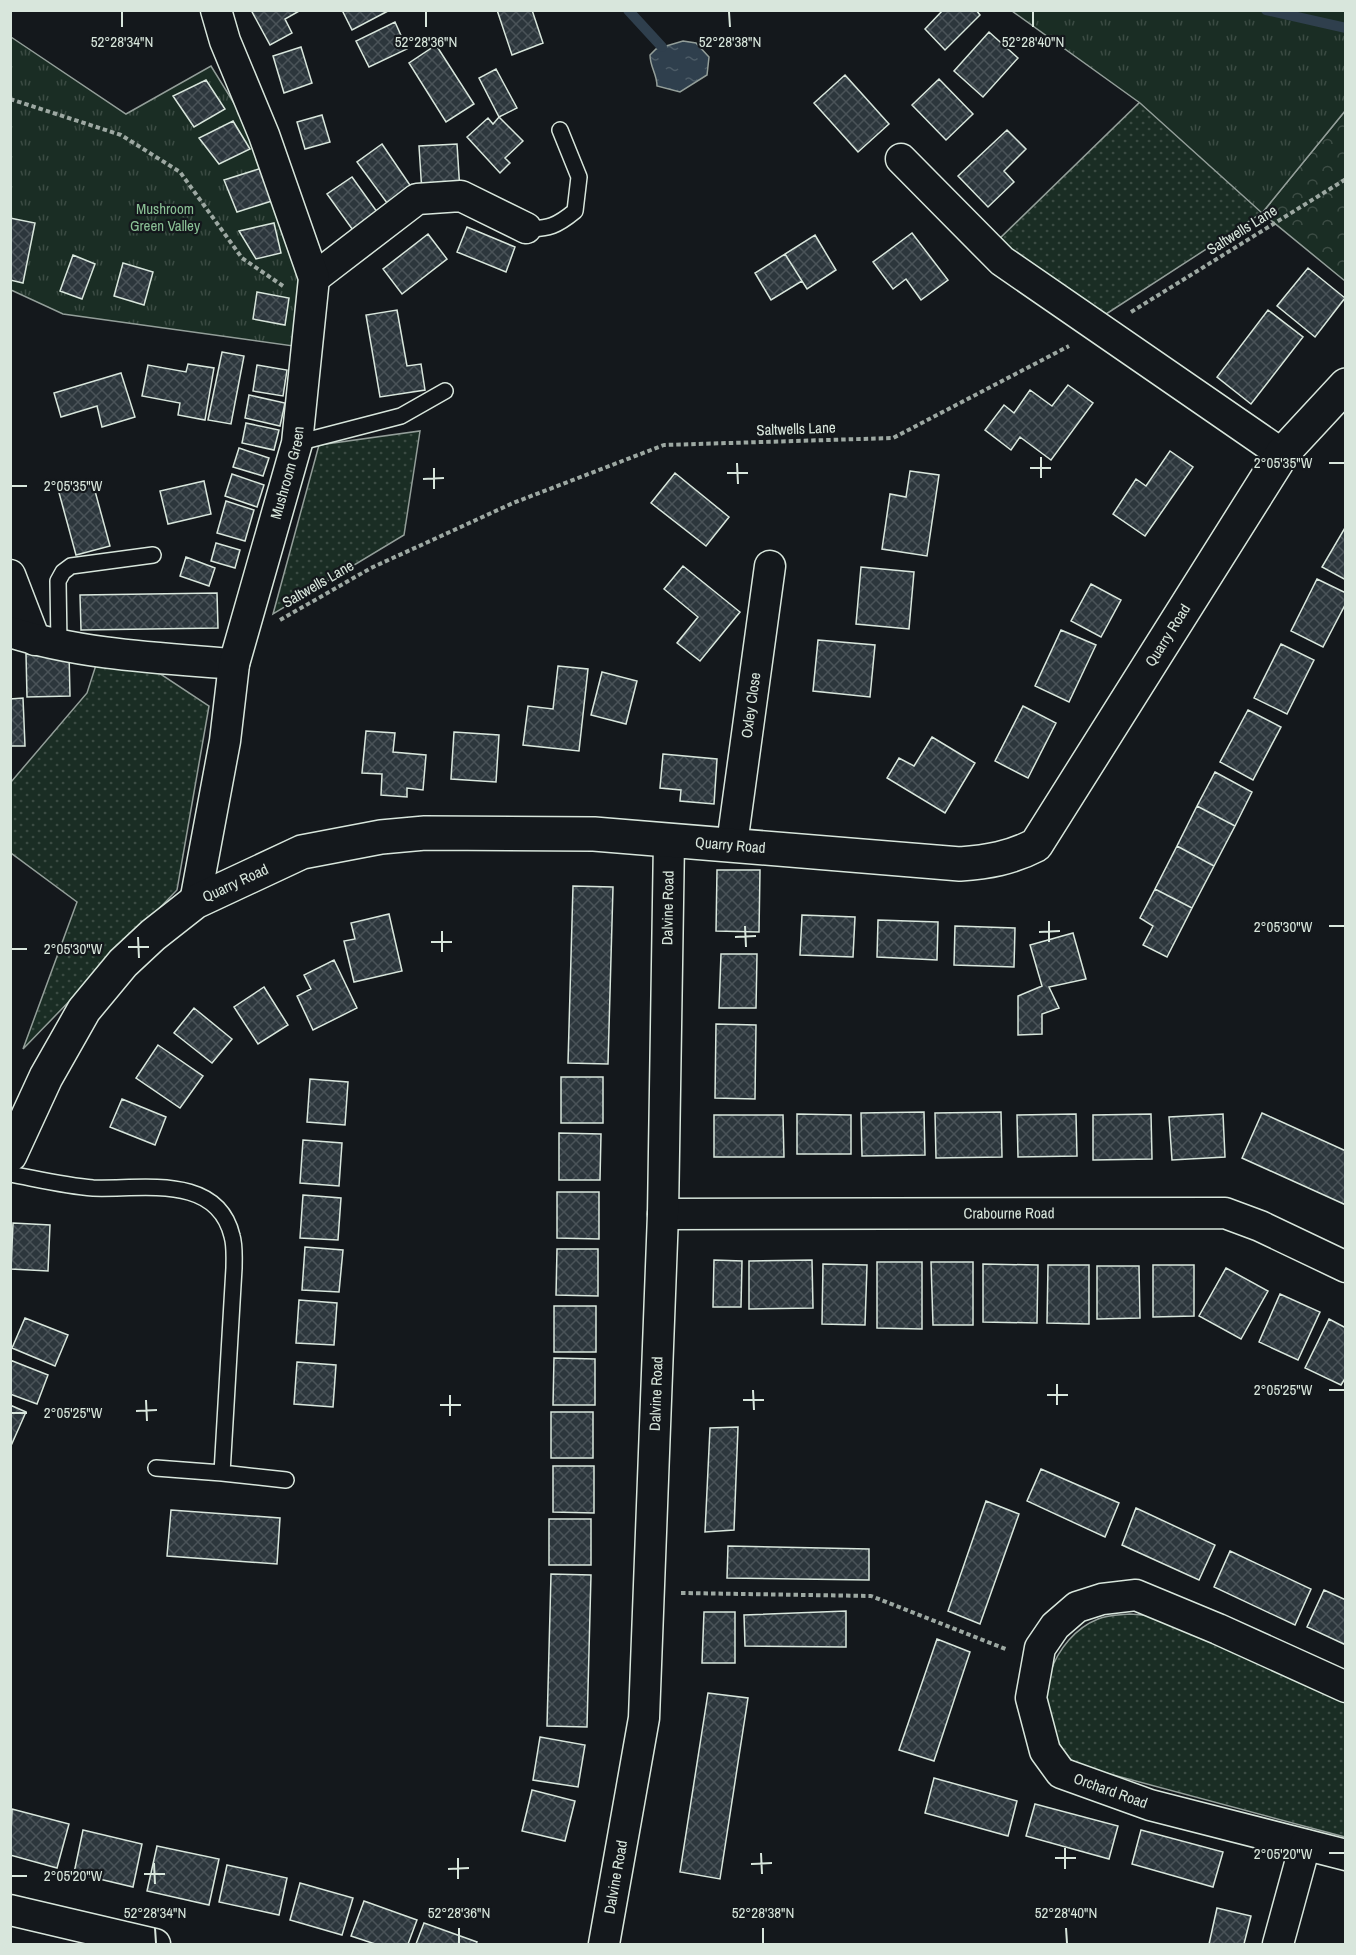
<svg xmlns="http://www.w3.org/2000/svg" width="1356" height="1955" font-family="'Archivo Narrow',sans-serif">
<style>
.grass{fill:url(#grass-dots);stroke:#939e99;stroke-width:1.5}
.forest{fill:url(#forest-crowns);stroke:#939e99;stroke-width:1.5}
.park{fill:url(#park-tufts);stroke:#939e99;stroke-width:1.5}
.water{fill:url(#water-ripples);stroke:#939e99;stroke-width:1.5}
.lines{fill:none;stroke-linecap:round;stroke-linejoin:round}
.stream{stroke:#2f3f4d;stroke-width:10}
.building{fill:url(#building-cross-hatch);stroke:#d8e6dc;stroke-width:1.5}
.service-casing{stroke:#d8e6dc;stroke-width:18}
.minor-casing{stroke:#d8e6dc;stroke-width:33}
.tertiary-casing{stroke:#d8e6dc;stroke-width:36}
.path{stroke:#9da8a2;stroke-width:4;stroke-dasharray:4.5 3;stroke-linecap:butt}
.service{stroke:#14181c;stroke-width:15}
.minor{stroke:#14181c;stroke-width:30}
.tertiary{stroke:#14181c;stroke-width:33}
.ticks{fill:none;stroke:#d8e6dc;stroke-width:2}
.labels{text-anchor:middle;stroke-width:4.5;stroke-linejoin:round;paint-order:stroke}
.park-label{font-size:15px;fill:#8ac095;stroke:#14181c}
.street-label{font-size:15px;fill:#d8e6dc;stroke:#14181c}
.ticks-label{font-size:15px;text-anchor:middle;fill:#d8e6dc;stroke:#14181c;stroke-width:4.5;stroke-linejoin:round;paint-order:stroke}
</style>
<defs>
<pattern id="grass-dots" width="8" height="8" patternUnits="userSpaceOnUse" patternTransform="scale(1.5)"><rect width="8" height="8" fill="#1a2d24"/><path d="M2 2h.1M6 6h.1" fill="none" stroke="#3b4b43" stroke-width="1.8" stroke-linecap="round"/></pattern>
<pattern id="forest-crowns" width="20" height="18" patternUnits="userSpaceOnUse" patternTransform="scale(1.5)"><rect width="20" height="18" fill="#1a2d24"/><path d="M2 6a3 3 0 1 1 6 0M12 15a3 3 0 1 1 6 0" fill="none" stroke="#3b4b43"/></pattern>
<pattern id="park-tufts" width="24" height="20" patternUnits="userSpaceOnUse" patternTransform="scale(1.5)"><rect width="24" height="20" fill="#1a2d24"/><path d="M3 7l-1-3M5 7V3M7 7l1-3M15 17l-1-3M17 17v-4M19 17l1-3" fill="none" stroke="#3b4b43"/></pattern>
<pattern id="water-ripples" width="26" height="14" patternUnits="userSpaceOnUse" patternTransform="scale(1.5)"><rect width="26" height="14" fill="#2f3f4d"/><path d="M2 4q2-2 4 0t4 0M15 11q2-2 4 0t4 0" fill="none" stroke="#4c5b66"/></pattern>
<pattern id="building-cross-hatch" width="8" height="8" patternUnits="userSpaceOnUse" patternTransform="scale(1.5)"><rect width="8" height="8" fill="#2c363c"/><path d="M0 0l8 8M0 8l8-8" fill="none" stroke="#4a5358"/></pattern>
</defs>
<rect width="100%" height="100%" fill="#14181c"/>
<path class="grass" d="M1345,11V111L1262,213L1103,316L995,243L1140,102Z
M420,431L404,535L273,614L319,445Z
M96,665L156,671L209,706L177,890L23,1049L77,902L11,853V782L87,693Z
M1130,1614L1155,1616L1345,1701V1837L1076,1765C1070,1758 1062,1752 1057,1744C1029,1702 1053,1637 1098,1619C1108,1615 1121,1615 1130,1614Z"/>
<path class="forest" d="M1345,111V281L1262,213Z"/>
<path class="park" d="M1012,11H1345V111L1262,213L1140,103Z
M11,37L126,114L211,66L258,142L299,279L293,346L63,314L11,290Z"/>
<path class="water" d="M683,41L696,43L709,57L707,75L680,92L657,86C657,74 650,67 650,55L656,49Z"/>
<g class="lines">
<path class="stream" d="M628,10L662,47
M1266,10L1346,28"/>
</g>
<path class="building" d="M251,10H301L285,19L292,33L270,45Z
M342,10H387L388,11L352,30Z
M497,10H532L543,43L512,55Z
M943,10H976L980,15L945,50L925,29Z
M395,22L407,49L369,67L356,41Z
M989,32L1018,58L983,97L954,71Z
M436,45L474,104L446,122L409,63Z
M301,47L312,83L284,93L273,56Z
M496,69L517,108L499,117L479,78Z
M845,75L889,124L858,152L814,103Z
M939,79L973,114L946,140L912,105Z
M206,80L225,109L194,127L173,96Z
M322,115L330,142L305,149L297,122Z
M499,117L523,141L505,158L510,163L500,173L467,137L488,118L493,124Z
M233,121L250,149L219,164L199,138Z
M1007,130L1026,149L1004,171L1014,182L988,207L958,176Z
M382,144L414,191L390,207L357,162Z
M457,144L460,191L422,193L419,146Z
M265,167L275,200L237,212L224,180Z
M352,177L380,216L355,233L327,194Z
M10,218L35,223L23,283L10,280Z
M274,223L281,253L256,259L239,231Z
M467,227L515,247L506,272L457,252Z
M912,233L948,280L921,300L906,279L893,289L873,262Z
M428,234L447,259L402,294L383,269Z
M815,235L836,270L807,289L785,254Z
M785,254L802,281L771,300L755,273Z
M73,255L95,264L82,299L60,291Z
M123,263L153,272L144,305L114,296Z
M1308,268L1345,298L1315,337L1277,306Z
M257,292L289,298L285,325L253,319Z
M397,310L407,366L421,364L425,390L380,397L366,315Z
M1268,310L1303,337L1251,404L1217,377Z
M222,352L244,356L231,424L208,420Z
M188,364L214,368L205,420L178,415L180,403L142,396L148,365L186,372Z
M257,365L287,370L283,396L253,391Z
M121,373L135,417L102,427L97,406L61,417L54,393Z
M1068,385L1093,403L1051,460L1020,437L1011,450L985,430L1004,405L1014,413L1030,390L1052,406Z
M249,395L285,403L280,426L245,418Z
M246,423L279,430L274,450L242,443Z
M239,448L269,458L263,476L233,467Z
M1170,451L1193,467L1145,536L1113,514L1136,479L1146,486Z
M910,471L939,475L927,556L882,549L890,494L906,497Z
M675,473L729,517L706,546L651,503Z
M232,474L264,485L257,507L225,496Z
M92,480L110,546L76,555L58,489Z
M204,481L211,514L168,524L160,491Z
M226,501L254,510L245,541L217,533Z
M1346,526V580L1322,567Z
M216,543L240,550L235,568L211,561Z
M186,557L215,568L209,586L180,576Z
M683,566L740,612L700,661L677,643L698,617L664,589Z
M861,567L914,572L909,629L856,624Z
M1317,579L1346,593V603L1323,647L1291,631Z
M1091,584L1121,600L1101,637L1071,621Z
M217,593L218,628L81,630L80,595Z
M1061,630L1096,645L1069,702L1035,686Z
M818,640L875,645L870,697L813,691Z
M1281,644L1314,660L1287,714L1254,698Z
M69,653L70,696L27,697L26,654Z
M558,666L588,669L579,751L523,745L528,706L553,709Z
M602,672L637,681L626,724L591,715Z
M23,698L25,746H10V699Z
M1023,706L1056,723L1028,778L995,761Z
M1248,710L1281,727L1253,780L1220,762Z
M366,731L395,733L393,752L426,755L423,790L407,788V797L381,795L382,774L362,773Z
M454,732L499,735L496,782L451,779Z
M932,737L975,763L945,813L887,778L899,758L914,766Z
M663,754L717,759L714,804L680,801L681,790L660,788Z
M1215,772L1252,792L1235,826L1197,806Z
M1197,806L1235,826L1214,866L1177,846Z
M1177,846L1214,866L1192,908L1155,889Z
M717,870H760L759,932L716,931Z
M573,886L613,887L608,1064L568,1063Z
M1155,889L1192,908L1167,957L1143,945L1153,926L1140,918Z
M389,914L402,971L354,982L344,941L355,939L351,923Z
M802,915L855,917L853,957L800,955Z
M878,920L938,922L937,960L877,957Z
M955,926L1015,928L1014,967L954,965Z
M1073,933L1086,979L1049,987L1059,1008L1042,1014V1034L1018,1035V996L1042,986L1030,945Z
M721,954H757L756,1008H719Z
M334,960L357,1008L313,1030L297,996L311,989L304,975Z
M264,987L288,1025L258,1044L234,1007Z
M194,1008L232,1039L212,1063L174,1033Z
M716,1024L756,1025L755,1099L715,1098Z
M158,1045L203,1076L180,1108L136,1078Z
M561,1077H603V1123H561Z
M310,1079L348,1082L345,1125L307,1122Z
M122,1099L166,1117L155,1145L110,1127Z
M924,1112L925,1155L862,1156L861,1113Z
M1001,1112L1002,1157L936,1158L935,1113Z
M1262,1113L1346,1151V1205L1242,1158Z
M797,1114L851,1115V1154H797Z
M1076,1114L1077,1156L1018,1157L1017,1115Z
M1151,1114L1152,1159L1093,1160V1115Z
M1223,1114L1225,1157L1172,1160L1169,1117Z
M714,1115H783L784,1157H714Z
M559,1133L601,1134L600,1180H559Z
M303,1140L342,1143L339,1186L300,1183Z
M557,1192H599V1239L557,1238Z
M303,1195L341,1198L338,1240L300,1238Z
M13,1223L50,1225L48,1271L11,1269Z
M305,1247L343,1250L339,1292L302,1290Z
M557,1249H598V1296L556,1295Z
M714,1260L742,1261L741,1307H713Z
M812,1260L813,1308L749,1309V1261Z
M877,1262H922V1329L877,1328Z
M931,1262H973V1325H933Z
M823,1264L867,1265L865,1325L822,1324Z
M983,1264L1038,1265L1037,1323L983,1322Z
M1048,1265H1089V1324L1047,1323Z
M1153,1265H1194V1316L1153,1317Z
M1097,1266H1139L1140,1318L1097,1319Z
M1226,1268L1268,1291L1241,1339L1199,1316Z
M1280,1294L1320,1312L1298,1360L1259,1342Z
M299,1300L337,1303L334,1345L296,1343Z
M554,1306H596V1352H554Z
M25,1318L68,1335L55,1366L12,1348Z
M1329,1319L1346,1328V1377L1341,1385L1305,1368Z
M554,1358L595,1359V1405H553Z
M10,1360L48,1375L37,1404L10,1394Z
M297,1362L336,1365L333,1407L294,1404Z
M10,1405L26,1412L10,1448Z
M551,1412H593V1458H551Z
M738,1427L734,1530L705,1532L710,1428Z
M553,1466H594V1513L553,1512Z
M1041,1469L1119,1503L1105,1537L1027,1501Z
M986,1501L1019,1514L980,1624L948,1611Z
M1136,1508L1215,1545L1199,1580L1122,1545Z
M171,1510L280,1518L277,1564L167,1556Z
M549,1519H591V1565H549Z
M728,1546L869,1549V1580L727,1578Z
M1230,1551L1311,1589L1295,1625L1214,1587Z
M551,1574L591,1575L587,1727L547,1726Z
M1324,1590L1346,1600V1645L1307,1627Z
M846,1611V1647L745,1646L744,1615Z
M704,1612H735V1663H702Z
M937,1639L970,1652L934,1761L899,1750Z
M708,1693L748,1698L720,1879L680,1872Z
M540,1737L585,1745L578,1787L533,1780Z
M934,1778L1017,1801L1008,1836L925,1813Z
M532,1790L575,1801L565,1841L522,1831Z
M1035,1804L1118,1826L1109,1859L1026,1836Z
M12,1809L69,1824L57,1868L10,1855Z
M83,1830L142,1844L133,1887L74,1873Z
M1141,1830L1223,1852L1213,1887L1132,1864Z
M157,1846L219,1859L209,1905L147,1891Z
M227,1865L287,1878L279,1915L219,1902Z
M300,1883L353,1898L342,1935L290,1920Z
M364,1901L417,1920L408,1944H375L351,1936Z
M1217,1908L1251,1916L1244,1944H1209Z
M424,1923L477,1942L476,1944H416Z"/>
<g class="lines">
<defs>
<path id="service" d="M526,228C548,230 558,225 575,211L579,177L560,130
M297,443L401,416L445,391
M59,644L58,581L63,572L71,566L153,555
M10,1174C37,1179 66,1186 93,1188C141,1190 217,1173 232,1236C235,1246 234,1258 234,1268L222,1473L156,1468
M222,1473L286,1480"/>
<g id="minor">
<path d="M901,159L1002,261L1282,454"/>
<path d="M314,278L417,199L461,196L526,228"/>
<path d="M10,575L35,640"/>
<path d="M10,632C82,655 160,658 234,664"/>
<path id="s1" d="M732,844L770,566"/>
<path id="s2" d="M195,902L225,741L234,664L297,443L314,278L264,135L225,41L216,10"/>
<path id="s3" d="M663,1214L1225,1213L1260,1226L1346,1267"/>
<path id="s4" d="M1346,1687L1218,1629L1136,1595L1102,1599L1077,1607L1055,1626L1040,1648L1031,1698L1045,1751L1061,1773L1150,1805L1346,1855"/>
<path d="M10,1910L155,1944"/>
<path id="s5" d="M604,1944L644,1718L663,1214L669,840"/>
<path d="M1278,1944L1305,1845"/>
</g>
<g id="tertiary">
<path id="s6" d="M10,1155L46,1077L84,1010L123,963L153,935L195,902L302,852L381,837L425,833L594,834L960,864C988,862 1011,858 1036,845L1282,454L1346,385"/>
</g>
</defs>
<use href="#service" class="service-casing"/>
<use href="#minor" class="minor-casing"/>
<use href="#tertiary" class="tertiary-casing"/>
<path class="path" d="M10,99L121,135L180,172L242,258L283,286
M1131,312L1346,179
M280,620L371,568L513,503L664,445L893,438L1069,346
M681,1593L871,1596L1008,1650"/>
<use href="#service" class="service"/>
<use href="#minor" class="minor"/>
<use href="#tertiary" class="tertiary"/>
</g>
<path class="ticks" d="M122,12V27M426,12V27M729,12L730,27M1033,12V27M1041,457V478M737,463L738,484M1329,463H1344M434,468V489M1030,468H1051M727,473H748M423,479L444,478M12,486H27M1049,921V942M745,926L746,947M1329,926H1344M442,931V952M1039,932L1060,931M138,937L139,958M735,937L756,936M431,942H452M128,947H149M12,949H27M1057,1384V1405M753,1390L754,1410M1329,1390H1344M450,1395V1416M1047,1395H1068M146,1400L147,1421M743,1400H764M440,1405H461M136,1411L157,1410M12,1413H27M1065,1848V1869M761,1853L762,1874M1329,1853H1344M458,1858V1879M1055,1858H1076M154,1863L155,1884M751,1864L772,1863M448,1869L469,1868M144,1874H165M12,1876H27M155,1928L156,1943M459,1928V1943M763,1928V1943M1066,1928L1067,1943"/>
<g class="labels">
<g class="park-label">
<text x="165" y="214">Mushroom<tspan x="165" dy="17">Green Valley</tspan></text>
</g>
<g class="street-label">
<text transform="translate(1242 230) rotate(-32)" y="5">Saltwells Lane</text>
<text transform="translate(796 429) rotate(-2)" y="5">Saltwells Lane</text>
<text dy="5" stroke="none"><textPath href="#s2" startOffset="440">Mushroom Green</textPath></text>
<text transform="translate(318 584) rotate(-30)" y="5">Saltwells Lane</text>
<text dy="5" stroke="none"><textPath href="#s6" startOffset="1424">Quarry Road</textPath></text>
<text dy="5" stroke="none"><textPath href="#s1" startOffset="140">Oxley Close</textPath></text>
<text dy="5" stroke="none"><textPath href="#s6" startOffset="867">Quarry Road</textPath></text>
<text dy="5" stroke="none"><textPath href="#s6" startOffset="363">Quarry Road</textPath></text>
<text dy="5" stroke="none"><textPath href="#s5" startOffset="1040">Dalvine Road</textPath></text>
<text dy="5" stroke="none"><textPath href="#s3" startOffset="346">Crabourne Road</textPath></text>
<text dy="5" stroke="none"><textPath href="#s5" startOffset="554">Dalvine Road</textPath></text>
<text dy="5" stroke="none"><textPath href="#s4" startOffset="531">Orchard Road</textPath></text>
<text dy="5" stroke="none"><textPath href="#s5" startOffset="68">Dalvine Road</textPath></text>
</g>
</g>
<g class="ticks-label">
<text x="122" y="47">52°28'34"N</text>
<text x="426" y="47">52°28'36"N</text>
<text x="730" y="47">52°28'38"N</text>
<text x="1033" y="47">52°28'40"N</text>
<text x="1283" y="468">2°05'35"W</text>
<text x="73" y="491">2°05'35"W</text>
<text x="1283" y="932">2°05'30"W</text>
<text x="73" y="954">2°05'30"W</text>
<text x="1283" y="1395">2°05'25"W</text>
<text x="73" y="1418">2°05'25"W</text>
<text x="1283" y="1859">2°05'20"W</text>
<text x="73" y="1881">2°05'20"W</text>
<text x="155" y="1918">52°28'34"N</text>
<text x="459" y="1918">52°28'36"N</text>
<text x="763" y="1918">52°28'38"N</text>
<text x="1066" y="1918">52°28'40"N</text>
</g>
<rect width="1356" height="1955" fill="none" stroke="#d8e6dc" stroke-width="24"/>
</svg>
